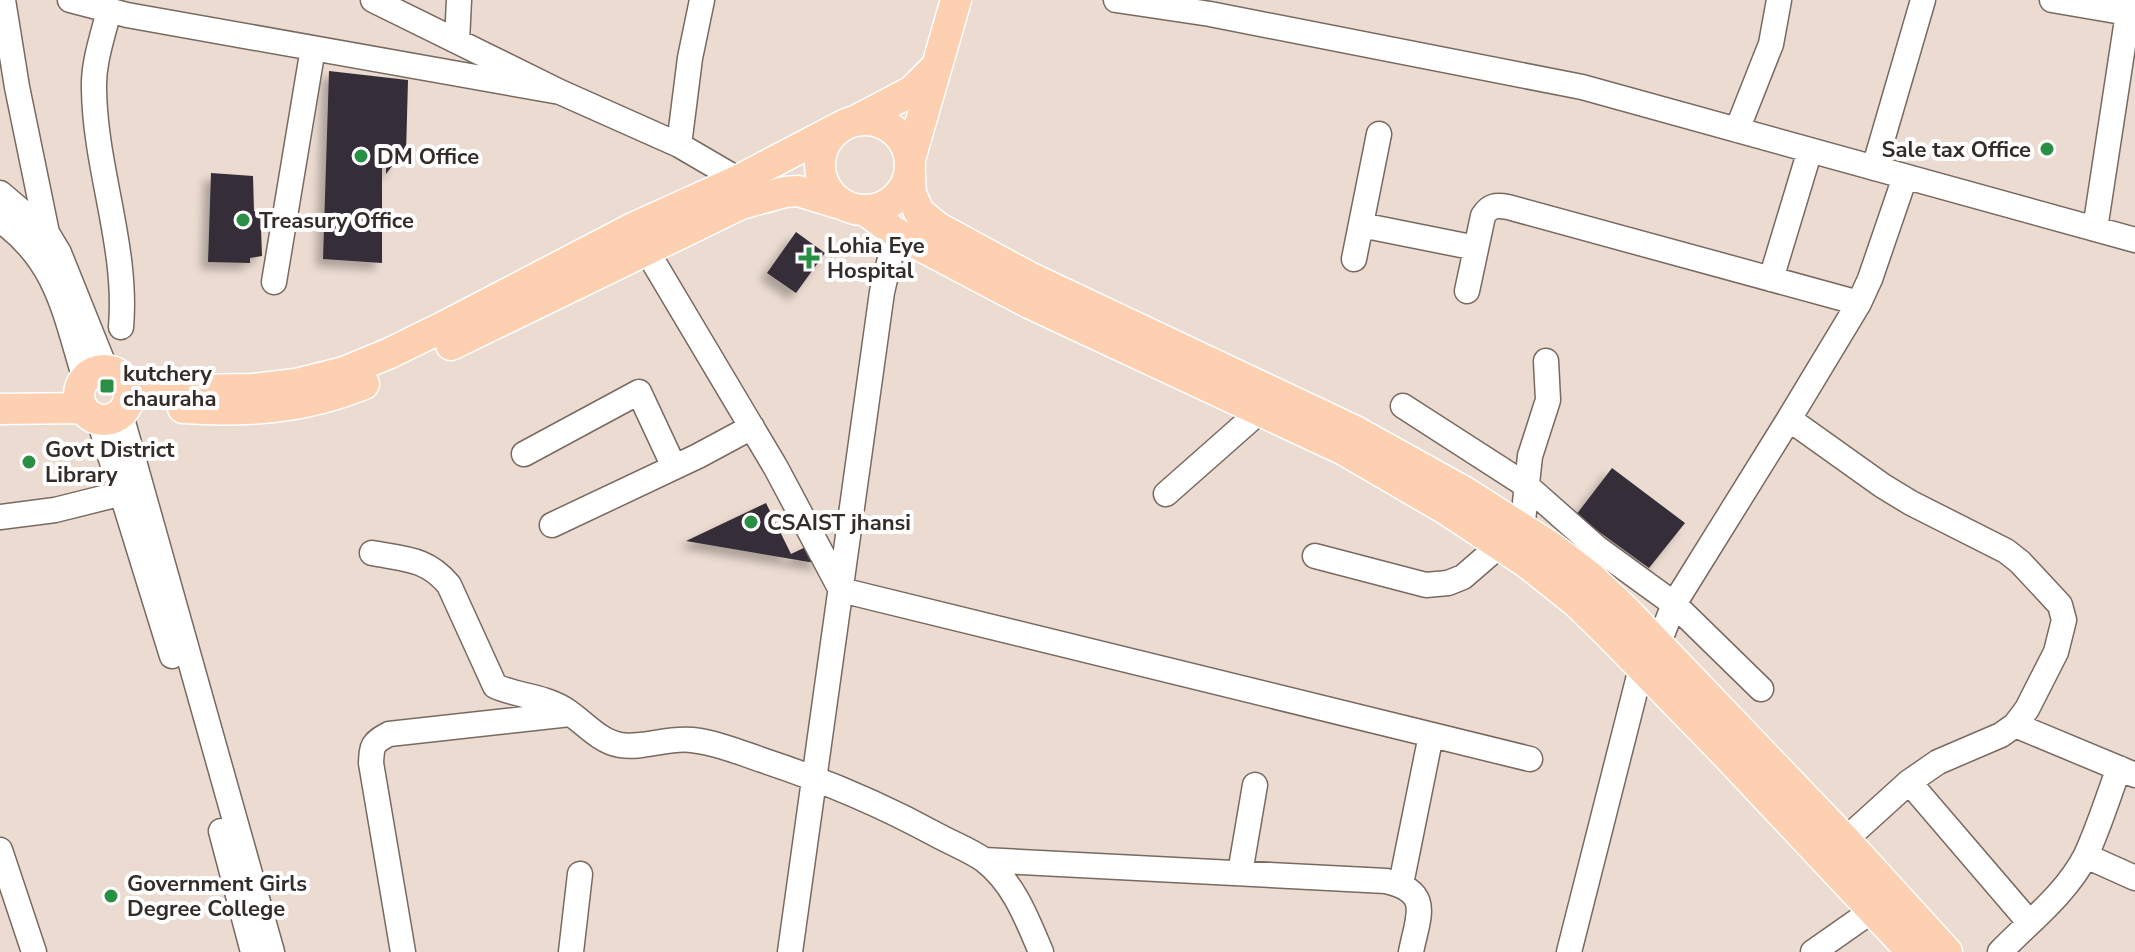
<svg xmlns="http://www.w3.org/2000/svg" width="2135" height="952" font-family="'Nunito Sans',sans-serif">
<style>
.building{fill:#352e39;filter:url(#shadow)}
.lines{fill:none;stroke-linecap:round;stroke-linejoin:round}
.minor-casing{stroke:#786a61;stroke-width:27}
.major-casing{stroke:#fff;stroke-width:33}
.minor{stroke:#fff;stroke-width:24}
.major{stroke:#fcd0b1;stroke-width:30}
.poi-dot{fill:#288f44;stroke:#fff;stroke-width:3}
.labels{text-anchor:middle;stroke-width:8;stroke-linejoin:round;paint-order:stroke}
.poi-label{font-size:22px;font-weight:bold;fill:#322d29;stroke:#fff;text-anchor:start}
</style>
<defs>
<filter id="shadow"><feDropShadow dx="-7" dy="7" stdDeviation="4" flood-color="#0004"/></filter>
</defs>
<rect width="100%" height="100%" fill="#ebdbd1"/>
<path class="building" d="M329,71L408,80L406,153L382,152V263L323,259Z
M386,152L396,161L386,174Z
M211,173L253,176L254,211L262,215L263,222L261,228L262,256L250,258V263L208,262Z
M796,232L825,253L796,293L767,273Z
M1612,468L1685,523L1649,568L1576,515Z
M766,503L791,554L812,544L821,564L686,541Z"/>
<g class="lines">
<defs>
<path id="minor" d="M3,0L17,87L47,233L34,249
M70,0L127,15L560,92
M373,0L560,92L679,145L739,180
M1116,0L1210,14L1582,87L2135,240
M2052,0L2128,13
M109,10C103,36 93,62 94,89C95,169 128,247 121,327
M457,41L459,0
M1737,130L1771,44L1779,0
M679,145L690,58L702,0
M1874,168L1923,0
M0,193L47,233L59,253L106,370
M0,220C58,261 65,315 85,379
M1361,225L1476,248
M2095,229L2130,0
M638,236L776,468L841,590L1530,759
M1354,259L1379,134
M1771,279L1810,150
M274,282L313,48
M1467,291L1483,216C1490,205 1496,205 1508,207L1859,303
M1403,406L1527,486L1597,548L1674,604L1761,689
M121,415L272,952
M1789,419L1859,303L1870,279L1905,177
M99,420L172,656
M524,454L639,392L674,467
M1166,494L1260,411
M0,517L55,510L123,493
M552,525L698,456L752,427
M1522,530L1530,456L1548,400L1546,361
M372,553C404,559 427,558 449,585L495,686C517,696 543,696 564,709C582,720 598,741 620,745C642,749 668,737 692,740C717,743 739,752 762,760C823,780 880,804 935,834C951,843 970,850 984,860C1014,883 1027,919 1041,952
M1315,556L1426,585L1448,583L1463,577L1500,545
M2015,725L2135,775
M1909,782L2029,922
M221,831L253,952
M0,850L34,952
M2086,856L2135,878
M984,860L1386,881C1433,892 1418,916 1411,952
M1240,873L1255,785
M1401,884L1431,735
M403,952L371,763C372,745 372,743 389,734L570,714
M571,952L580,874
M790,952L882,292L896,233
M1569,952L1641,668L1658,645L1674,604L1789,419L1883,486L1911,503L2006,551L2020,562L2060,605L2064,620L2056,652L2027,709L2015,725L2001,735L1938,762L1909,782L1845,840
M1813,952L1873,910
M2000,952C2029,922 2067,893 2086,855C2099,827 2108,797 2119,768"/>
<path id="major" d="M820 165a45 45 0 1 1 90 0a45 45 0 1 1-90 0Z
M855,121L912,91L935,68
M910,159L956,0
M910,174L911,194L919,212L937,227L1029,277L1355,431L1463,491L1551,547L1589,576L1627,612L1845,840L1947,952
M866,211L896,233L1029,303L1344,450L1447,510L1527,563L1575,601L1609,634L1723,751L1912,952
M451,345L741,204L785,192L798,191L837,203
M79 395a25 25 0 1 1 50 0a25 25 0 1 1-50 0Z
M129,387L185,390L252,389L296,384L344,372L390,353L445,326L633,228L739,180L840,127
M183,408C248,412 303,409 364,384
M0,409L82,408"/>
</defs>
<use href="#minor" class="minor-casing"/>
<use href="#major" class="major-casing"/>
<use href="#minor" class="minor"/>
<use href="#major" class="major"/>
</g>
<g class="poi-dot">
<circle cx="2047" cy="149" r="8"/>
<circle cx="361" cy="156" r="8"/>
<circle cx="243" cy="220" r="8"/>
<path d="M805 246h8v8h8v8h-8v8h-8v-8h-8v-8h8z"/>
<rect x="99" y="378" width="16" height="16" rx="4"/>
<circle cx="29" cy="462" r="8"/>
<circle cx="751" cy="522" r="8"/>
<circle cx="111" cy="896" r="8"/>
</g>
<g class="labels">
<g class="poi-label">
<text x="2031" y="157" text-anchor="end">Sale tax Office</text>
<text x="377" y="164">DM Office</text>
<text x="259" y="228">Treasury Office</text>
<text x="827" y="253">Lohia Eye<tspan x="827" dy="25">Hospital</tspan></text>
<text x="123" y="381">kutchery<tspan x="123" dy="25">chauraha</tspan></text>
<text x="45" y="457">Govt District<tspan x="45" dy="25">Library</tspan></text>
<text x="767" y="530">CSAIST jhansi</text>
<text x="127" y="891">Government Girls<tspan x="127" dy="25">Degree College</tspan></text>
</g>
</g>
</svg>
